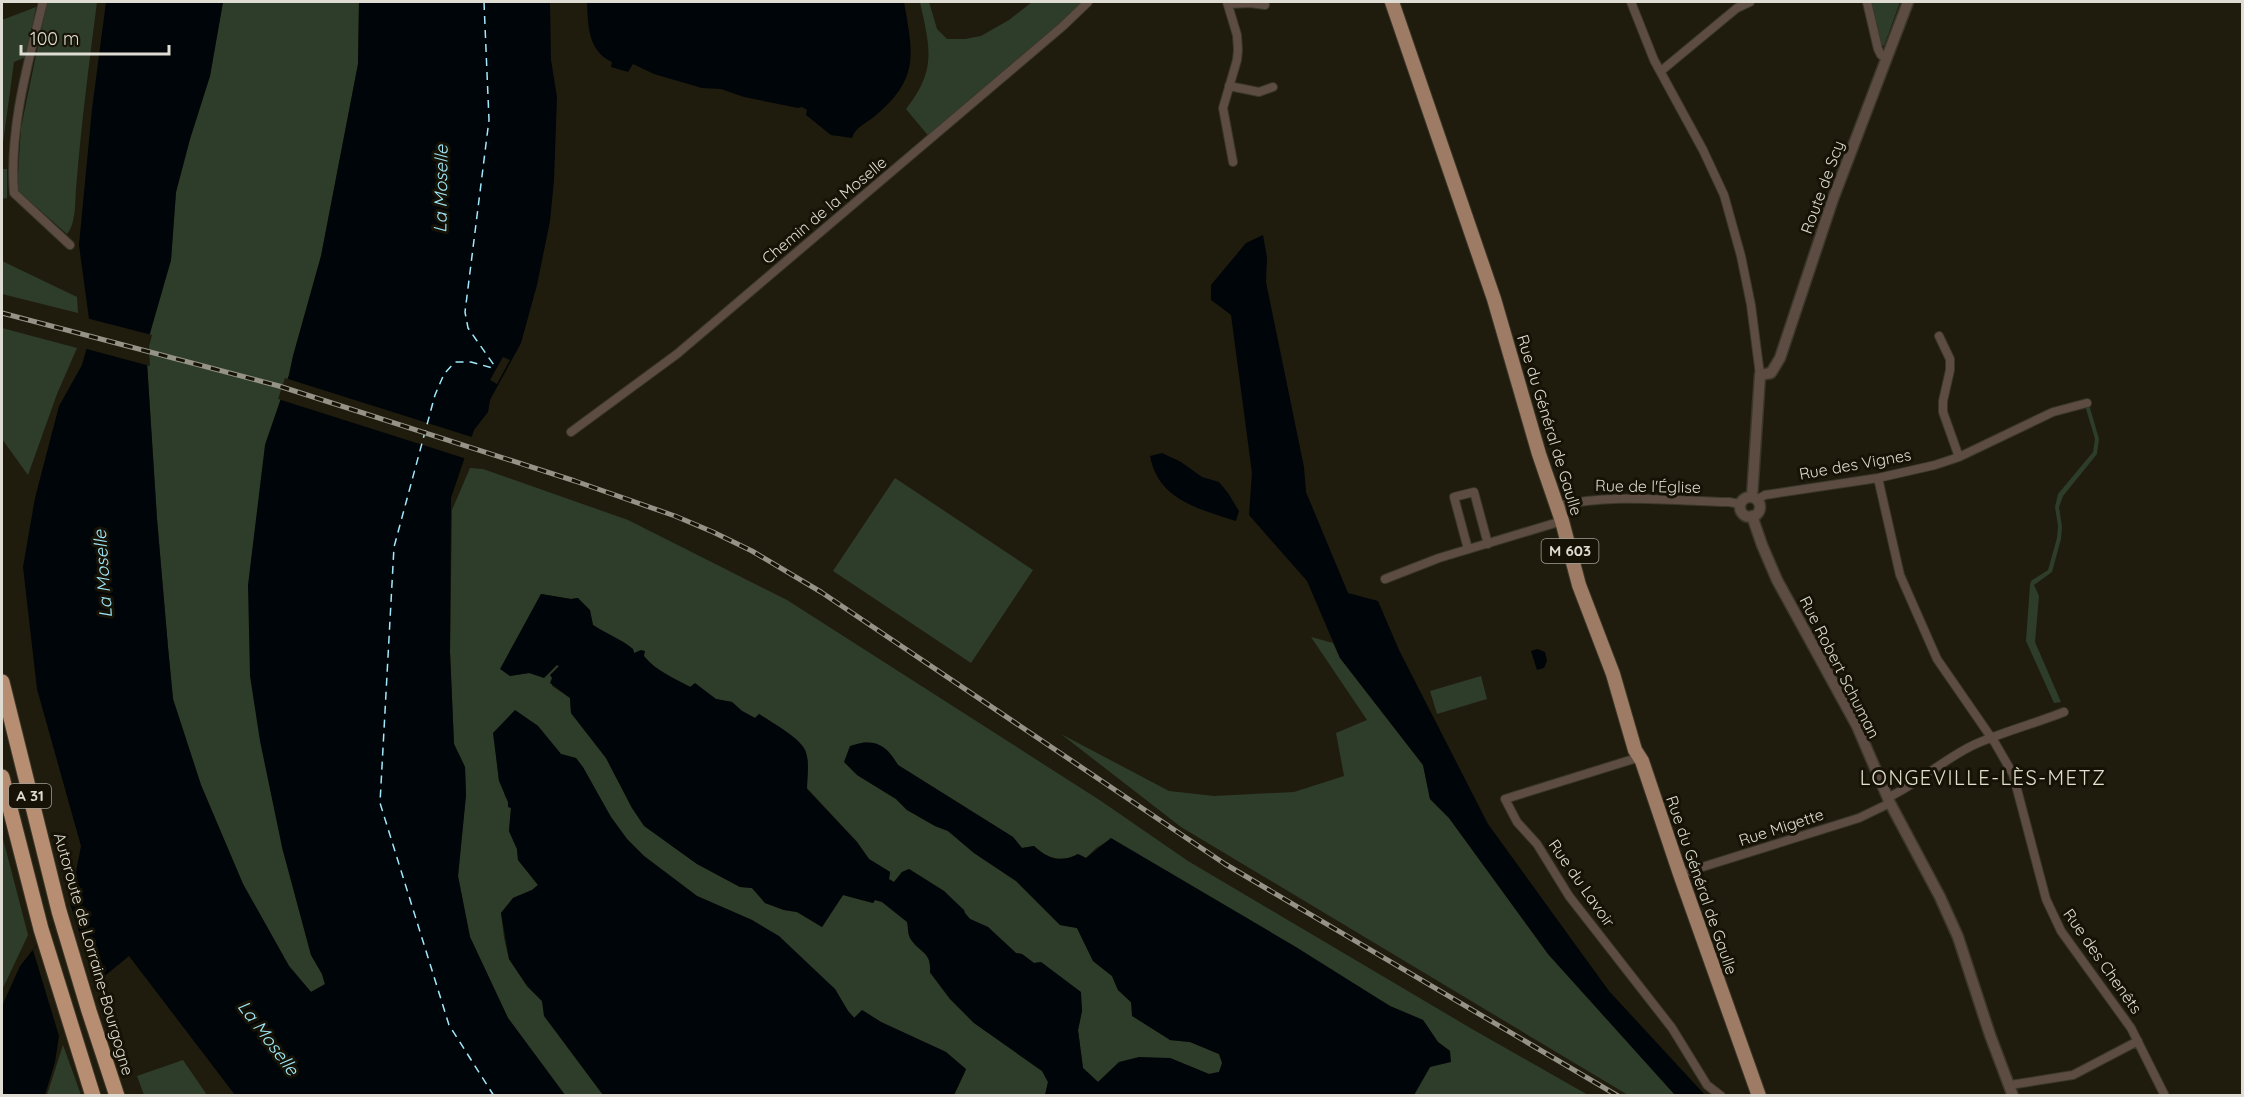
<svg xmlns="http://www.w3.org/2000/svg" width="2244" height="1097" font-family="Quicksand,sans-serif">
<style>
.green{fill:#2e3d29}
.water{fill:#000509}
.pier{fill:#1f1c0e}
.lines{fill:none;stroke-linecap:round;stroke-linejoin:round}
.ferry{stroke:#a1e9fb;stroke-width:1.5;stroke-dasharray:8 6;stroke-linecap:butt}
.minor-casing{stroke:#3a372a;stroke-width:10}
.tertiary-casing{stroke:#3a372a;stroke-width:13}
.primary-casing{stroke:#3a372a;stroke-width:16}
.motorway-casing{stroke:#3a372a;stroke-width:17}
.minor{stroke:#5d4c41;stroke-width:8}
.tertiary{stroke:#5d4c41;stroke-width:10}
.primary{stroke:#9e7b64;stroke-width:14}
.motorway{stroke:#b88e72;stroke-width:15}
.rail-casing{stroke:#959387;stroke-width:5}
.rail{stroke:#161306;stroke-width:3;stroke-dasharray:9;stroke-linecap:butt}
.labels{text-anchor:middle;stroke-width:6;stroke-linejoin:round;paint-order:stroke}
.shield{fill:#161306;stroke:#a3a096;stroke-width:1.5}
.shield-label{font-size:15px;font-weight:bold;fill:#dfddd3}
.street-label{font-size:16px;fill:#dfddd3;stroke:#161306}
.water-label{font-size:18px;font-style:italic;fill:#a1e9fb;stroke:#161306}
.quarter-label{font-size:20px;letter-spacing:1.5px;fill:#e3dfcc;stroke:#161306}
</style>
<rect width="100%" height="100%" fill="#1f1c0e"/>
<path class="green" d="M47,2H97C89,64 81,126 76,189C75,202 76,224 67,234L17,190L21,128Z
M223,2H359L358,64L321,256L293,356L289,375L265,445L282,847L311,955L322,974L325,985L311,992L289,966L243,884L201,785L173,699L168,647L157,519L146,347L171,260L176,192L190,139L210,76Z
M920,2H929L937,29L947,39H965L981,36L1009,20L1032,2H1088L931,139L906,109C937,70 930,48 920,2Z
M1871,2H1900L1884,46L1880,44Z
M36,7L26,57L14,62L2,150V20Z
M2,169H7V198L2,199Z
M2,261L77,297L78,313L2,294Z
M2,328L77,348L57,394L28,475L2,439Z
M2088,401L2099,439L2097,454L2063,496L2059,507L2062,527L2061,539L2052,572L2034,585L2039,596L2035,642L2061,702L2054,703L2026,641L2030,585L2031,581L2048,570L2057,538L2058,526L2055,507L2058,494L2093,452L2095,439L2084,402Z
M470,468L483,469L628,520L787,600L1101,801L1188,861L1472,1029L1588,1095H1414L1430,1067L1450,1051L1438,1042L1423,1020L1390,1006L1111,839L1096,848L1086,858L1078,854C1061,863 1048,859 1034,846L1022,848L1013,837L898,765C887,747 884,745 863,742L857,775L896,799L907,810L935,826L948,831L974,853L1016,881L1060,925L1077,928L1093,961L1112,976L1118,990L1170,1040L1190,1042L1219,1054L1223,1063L1219,1072L1209,1074L1170,1058L1106,1075L1098,1082L1083,1068L1078,1030L1082,1011L1080,992L1041,962L1034,963L1022,954L1016,953L988,927L970,919L944,891L909,869L902,872L894,882L889,879L890,872L869,859L857,842L807,788C807,777 810,761 805,750C799,737 771,722 759,714L755,718L742,711L732,702L716,699L695,684L691,687C681,682 670,677 661,671C651,665 645,657 634,653L633,649C621,639 607,634 593,625L591,617L578,598L571,599L541,594L501,669L510,676L529,673L537,674L557,665L559,666L552,678V686L570,698L571,713L606,758L632,808L645,826L697,864L740,887L752,888L765,903L784,910L797,912L822,927L843,895L873,903L875,900L882,902L908,922C908,927 908,934 910,938C919,953 932,951 930,973L950,999L974,1023L1042,1071L1048,1082L1045,1095H954L966,1070L946,1052L881,1022L862,1010L855,1018L848,1011L835,989L752,920L697,896L644,856L627,839L611,817L576,758L561,754L538,726L516,711L494,733L499,781L502,783L505,796L511,807L509,831L517,849L518,860L538,885L532,890L513,898L501,913L504,938L509,959L527,986L542,1001L545,1016L603,1095H565L508,1018L470,937L458,876L466,795L465,767L454,744L450,652L452,510Z
M895,478L1033,570L971,663L833,571Z
M1311,637L1333,643L1340,658L1423,765L1430,799L1449,818L1548,954L1675,1095H1628L1181,827L1061,734L1169,791L1214,796L1294,792L1344,776L1336,733L1367,720Z
M1481,676L1487,699L1437,714L1430,691Z
M2,835L28,935L2,990Z
M63,1045L81,1095H47Z
M183,1060L207,1095H144L137,1076Z"/>
<path class="water" d="M106,2H223L210,76L190,139L176,192L171,260L146,347L157,519L168,647L173,699L201,785L243,884L289,966L311,992L325,984L322,974L311,955L282,847L260,741L250,676L248,585L265,445L289,375L293,356L321,256L358,64L359,2H550L551,60L557,97L554,180L550,221L537,285L521,343L490,400L488,412L474,430L451,498L450,652L454,744L465,767L466,795L458,876L470,937L508,1018L565,1095H235L129,956L95,984L59,1036L55,1062L45,1095L2,1096V1006L20,966L70,903L81,846L37,689L23,567L35,498L59,406L82,365L87,347L89,319L79,245L92,109Z
M587,2H904C913,54 920,78 875,116C867,123 855,127 852,138L831,135L806,115L807,110L802,107L798,108L744,97L721,89L702,88L654,74L633,64L628,72L611,67L612,62C588,51 588,26 587,2Z
M1263,235L1267,257L1266,282L1304,467L1306,492L1348,593L1378,601L1399,650L1488,824L1609,991L1705,1095H1675L1548,954L1449,818L1430,799L1423,765L1340,658L1307,581L1249,515L1252,473L1231,315L1211,300V285L1246,243Z
M1162,453L1181,462L1202,477L1219,482L1228,493L1239,511L1236,521C1199,509 1158,500 1150,456Z
M541,594L571,599L578,598L590,610L593,625C607,634 621,639 633,649L634,653L641,650L645,651L644,656C656,671 674,678 690,687L695,683L716,699L732,702L742,711L755,718L759,714C771,722 799,737 805,750C810,761 807,777 807,789L857,842L869,859L890,872L889,879L894,882L902,872L909,869L944,891L964,910L965,913L970,919L988,927L1016,953L1022,954L1034,963L1041,962L1081,992L1082,1011L1078,1030L1083,1068L1098,1082L1119,1062L1139,1057L1170,1058L1209,1074L1219,1072L1222,1063L1219,1054L1190,1042L1170,1040L1132,1016L1131,1002L1118,990L1112,976L1093,961L1077,928L1060,925L1016,881L974,853L948,831L935,826L907,810L896,799L857,775L844,762L850,746C875,738 885,744 898,765L1013,837L1022,848L1034,846C1048,859 1061,863 1078,854L1086,858L1111,838L1296,947L1390,1006L1423,1020L1438,1042L1450,1051L1451,1062L1430,1067L1414,1095H1045L1048,1082L1042,1071L974,1023L950,999L930,972C932,951 919,953 910,938C908,934 908,927 907,922L882,902L875,900L873,903L843,895L822,927L797,912L784,910L765,903L752,888L740,887L697,864L644,826L632,808L606,758L571,713L570,698L550,683L552,678L550,675L559,666L557,665L544,678L529,673L510,676L500,669Z
M1537,649L1545,652L1547,661L1544,668L1537,670L1531,651Z
M515,710L538,726L561,754L576,758L583,767L611,817L627,839L644,856L697,896L752,920L779,936L835,989L848,1011L854,1018L862,1010L881,1022L946,1052L966,1069L954,1095H603L544,1016L542,1001L527,986L509,959L501,913L513,898L532,890L538,885L518,860L517,849L509,831L511,808L508,807V802L499,781L493,733Z"/>
<path class="pier" d="M86,318L152,335L149,347L150,366L83,348Z
M503,357L510,360L497,384L490,380Z
M285,378L475,438L467,459L278,399Z
M70,903L95,984L59,1036L33,950Z"/>
<g class="lines">
<path class="ferry" d="M484,2L489,120L465,312L468,328L496,368
M494,1096L449,1025L380,803L394,547L435,395L444,374L455,362H471L496,369"/>
<defs>
<path id="minor" d="M43,2C28,63 9,128 14,193L70,245
M1227,2L1237,35L1238,50L1237,60L1223,108L1233,162
M1631,2L1654,60L1703,150L1724,195L1741,256L1751,305L1760,375
M1867,2L1878,49L1881,55L1886,57
M1229,4L1250,3L1265,5
M1661,71L1737,8L1750,2
M1229,86L1259,92L1273,87
M1939,336L1950,359V370L1943,401V412L1959,457
M571,432L677,354L1063,26L1088,2
M1878,478L1900,575L1937,659L1995,743L2013,774L2046,899L2061,931L2131,1028L2165,1096
M1756,500L1765,495L1878,478L1935,465L1959,457L2053,412L2087,403
M1557,506C1612,493 1672,501 1729,502L1740,504
M1468,549L1454,497L1474,492L1488,544
M1385,579L1439,558L1562,521
M1640,757L1505,799L1517,822L1537,844L1569,896L1672,1028L1707,1085L1721,1096
M1887,798C1920,783 1945,757 1978,743C2006,731 2036,723 2064,712
M1680,874L1859,818L1890,803
M2010,1085L2073,1075L2138,1041"/>
<path id="tertiary" d="M1752,497L1760,375L1771,373L1780,358L1833,199L1908,2
M1740 507a10 10 0 1 1 20 0a10 10 0 1 1-20 0Z
M1752,516L1762,545L1777,580L1857,726L1890,803L1940,897L1958,937L1990,1035L2013,1096"/>
<path id="primary" d="M1392,2L1494,299L1539,454L1562,521L1579,585L1613,674L1635,750L1642,761L1680,874L1759,1096"/>
<path id="motorway" d="M2,682L59,911L89,1011L117,1096
M2,777L41,929L93,1096"/>
</defs>
<use href="#minor" class="minor-casing"/>
<use href="#tertiary" class="tertiary-casing"/>
<use href="#primary" class="primary-casing"/>
<use href="#motorway" class="motorway-casing"/>
<use href="#minor" class="minor"/>
<use href="#tertiary" class="tertiary"/>
<use href="#primary" class="primary"/>
<use href="#motorway" class="motorway"/>
<defs>
<path id="rail" d="M2,313L279,386L575,481L675,516L713,532L752,551L821,592L1225,864L1618,1096"/>
</defs>
<use href="#rail" class="rail-casing"/>
<use href="#rail" class="rail"/>
</g>
<g class="labels">
<g class="shield">
<rect x="1541.5" y="539" width="57" height="24" rx="4.5"/>
<rect x="9" y="784" width="42" height="24" rx="4.5"/>
</g>
<g class="shield-label">
<text x="1570" y="556">M 603</text>
<text x="30" y="801">A 31</text>
</g>
<g class="street-label">
<text transform="translate(1822 187) rotate(-70)" y="6">Route de Scy</text>
<text transform="translate(824 210) rotate(-40)" y="6">Chemin de la Moselle</text>
<text transform="translate(1550 425) rotate(73)" y="6">Rue du Général de Gaulle</text>
<text transform="translate(1855 464) rotate(-10)" y="6">Rue des Vignes</text>
<text transform="translate(1648 486) rotate(1)" y="6">Rue de l'Église</text>
<text transform="translate(1840 667) rotate(63)" y="6">Rue Robert Schuman</text>
<text transform="translate(1781 827) rotate(-18)" y="6">Rue Migette</text>
<text transform="translate(1582 883) rotate(55)" y="6">Rue du Lavoir</text>
<text transform="translate(1702 885) rotate(71)" y="6">Rue du Général de Gaulle</text>
<text transform="translate(94 954) rotate(74)" y="6">Autoroute de Lorraine-Bourgogne</text>
<text transform="translate(2103 961) rotate(55)" y="6">Rue des Chenêts</text>
</g>
<g class="water-label">
<text transform="translate(441 189) rotate(-89)" y="6">La Moselle</text>
<text transform="translate(103 574) rotate(-94)" y="6">La Moselle</text>
<text transform="translate(268 1038) rotate(53)" y="6">La Moselle</text>
</g>
<g class="quarter-label">
<text x="1983" y="785">LONGEVILLE-LÈS-METZ</text>
</g>
</g>
<rect width="2244" height="1097" fill="none" stroke="#dfddd3" stroke-width="6"/>
<path d="M21 45v9h148v-9" fill="none" stroke="#dfddd3" stroke-width="3"/>
<text x="30" y="45" font-size="18" fill="#dfddd3" stroke="#161306" stroke-width="4.5" paint-order="stroke">100 m</text>
</svg>
